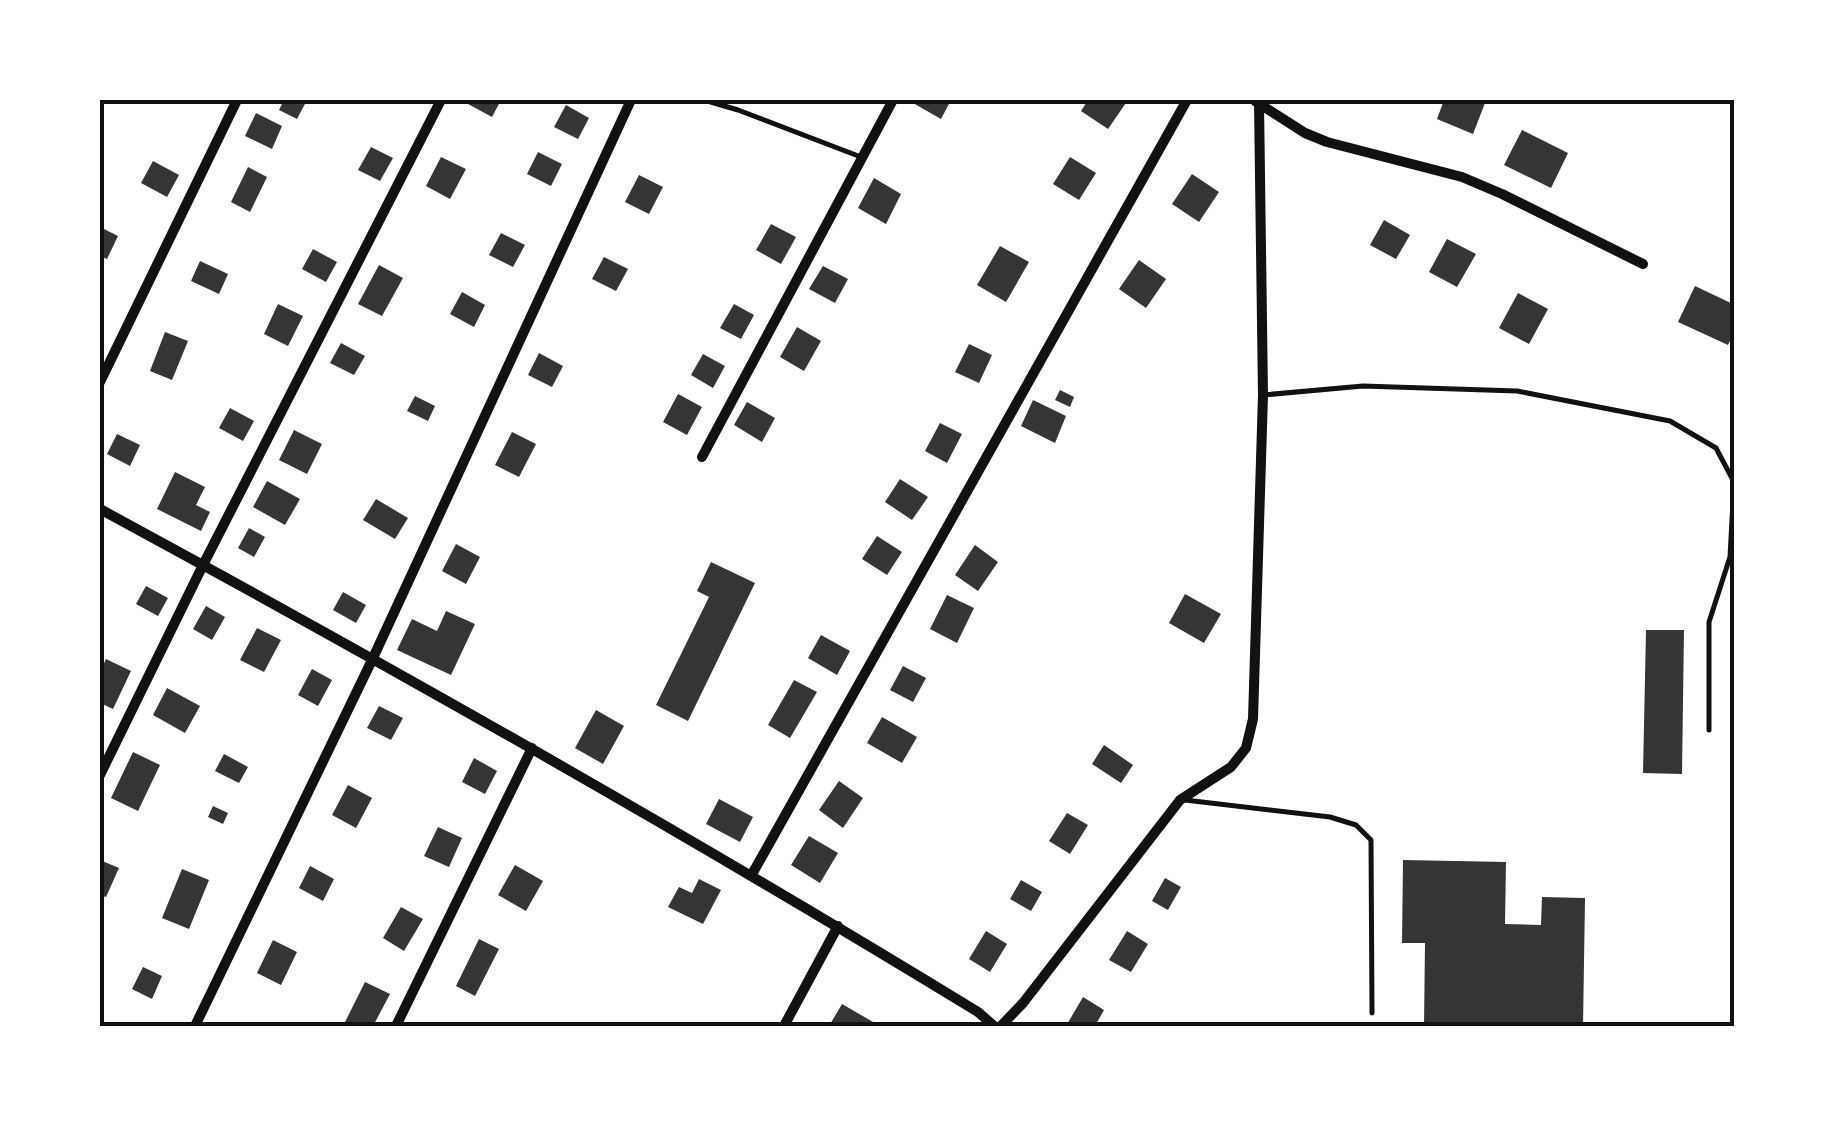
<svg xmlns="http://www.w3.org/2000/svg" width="1835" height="1126" font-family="'Open Sans',sans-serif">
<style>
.building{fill:#353535}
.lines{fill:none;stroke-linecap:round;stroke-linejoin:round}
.service{stroke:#111;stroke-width:5}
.minor{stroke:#111;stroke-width:10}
.neatline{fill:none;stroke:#111;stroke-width:4}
</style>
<rect width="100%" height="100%" fill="#fff"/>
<path class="building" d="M284,100H307L297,119L279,110Z
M470,100H501L492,117L468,104Z
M915,100H951L941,119L913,103Z
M1088,100H1128L1108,129L1081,111Z
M1444,100H1478L1485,103L1473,134L1437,119Z
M566,105L589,118L578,139L554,127Z
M256,113L282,126L272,149L245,136Z
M1522,130L1568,153L1551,188L1504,165Z
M371,147L393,158L380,181L358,170Z
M538,152L562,164L551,186L527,174Z
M441,157L466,169L450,199L426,186Z
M1070,157L1096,173L1079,200L1053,184Z
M153,161L179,175L167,197L141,183Z
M248,167L267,177L250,212L231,202Z
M1192,174L1219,192L1199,222L1172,204Z
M639,175L663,187L649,214L625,202Z
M874,178L901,194L886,224L858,208Z
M1384,220L1410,235L1396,259L1370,245Z
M771,224L796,237L781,264L756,250Z
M100,227L118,236L107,259L100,256Z
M501,233L525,245L513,267L489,255Z
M1447,239L1476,254L1457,287L1429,272Z
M1000,246L1029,262L1006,302L977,285Z
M313,249L337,262L326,282L302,269Z
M604,257L628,269L616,291L592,279Z
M1139,260L1166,279L1146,308L1119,289Z
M200,261L228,274L219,294L191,281Z
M379,265L403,278L382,316L358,304Z
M823,266L848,279L835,303L809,289Z
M1695,286L1735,305V331L1728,345L1678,322Z
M462,292L485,305L474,327L450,314Z
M1518,293L1548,309L1529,344L1499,328Z
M278,304L303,316L288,346L264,334Z
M734,304L754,315L741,339L720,328Z
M797,327L821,341L804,371L780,357Z
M165,332L188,341L172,380L150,371Z
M341,343L365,356L354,375L330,363Z
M969,344L992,355L979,383L955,372Z
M539,353L563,366L552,387L528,375Z
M703,354L725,366L713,388L691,375Z
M1060,390L1074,397L1070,407L1055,400Z
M678,394L702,407L687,435L663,422Z
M415,396L435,406L428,421L407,411Z
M1033,400L1066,416L1055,443L1021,426Z
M747,402L775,418L762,442L734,425Z
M230,408L254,421L243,441L219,428Z
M940,423L962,434L947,463L925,451Z
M294,430L322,444L307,474L279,460Z
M512,432L536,444L519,477L495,465Z
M117,434L140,445L130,466L107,454Z
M175,472L205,487L196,505L210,512L201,531L157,509Z
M900,479L928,497L912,520L885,502Z
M267,481L300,499L285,525L253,507Z
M376,499L408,518L395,539L363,520Z
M249,528L265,537L254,557L238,548Z
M877,536L902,552L887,575L862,559Z
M456,544L480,557L466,584L442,571Z
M975,545L998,562L978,591L955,575Z
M711,562L755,583L688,721L656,705L709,597L697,591Z
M146,586L168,598L158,616L136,604Z
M343,592L366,605L356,623L333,610Z
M1185,594L1221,614L1204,643L1169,623Z
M947,595L974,608L957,643L930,629Z
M206,606L225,617L212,640L193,629Z
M446,611L475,624L451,675L397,650L412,619L437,631Z
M257,628L281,640L264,672L240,660Z
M1646,630H1684L1682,774L1643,773Z
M821,635L850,651L837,675L808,658Z
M106,659L131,671L113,709L100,703V672Z
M903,666L926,678L913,702L890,690Z
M312,669L332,680L318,706L298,695Z
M794,680L817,692L790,738L768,725Z
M167,688L200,706L185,733L153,715Z
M379,706L403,718L391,740L367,728Z
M596,710L624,726L603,764L575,748Z
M882,717L917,737L902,763L867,743Z
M1104,745L1133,765L1121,783L1092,764Z
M133,752L160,765L138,811L111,798Z
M224,754L248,767L239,783L215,771Z
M474,758L497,771L485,794L462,782Z
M839,781L863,798L843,828L819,810Z
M348,785L372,798L356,828L332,815Z
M719,799L753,817L740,842L706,824Z
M213,806L228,813L223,824L208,817Z
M1067,813L1088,825L1070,854L1049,841Z
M438,827L462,838L449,867L424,856Z
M809,836L838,853L820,883L791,865Z
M100,860L119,868L106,897L100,895Z
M1403,860L1506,862L1505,924L1541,925L1542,897L1585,898L1583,1026H1424L1425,943H1402Z
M515,865L543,881L526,911L498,895Z
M310,866L334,879L323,901L299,888Z
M182,869L209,880L189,929L162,918Z
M1165,878L1181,887L1168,910L1152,901Z
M699,879L721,890L703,924L668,907L679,887L692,893Z
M1021,880L1042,892L1031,911L1010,899Z
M401,907L423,919L404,951L383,938Z
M986,931L1007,944L990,972L969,959Z
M1127,931L1148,944L1131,972L1109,960Z
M479,939L499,949L475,996L456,986Z
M273,940L297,952L281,985L257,973Z
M143,967L162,976L152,999L132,989Z
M365,982L390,994L373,1026H352L345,1022Z
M1083,997L1104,1010L1095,1026H1066Z
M842,1004L880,1026H829Z"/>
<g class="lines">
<path class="service" d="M704,100L738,110L861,157
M1263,395L1363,386L1517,391L1670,421L1716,448L1734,482L1730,557L1709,622V730
M1185,800L1330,817L1356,825L1371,840L1372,1013"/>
<path class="minor" d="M1255,101L1305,133L1327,142L1462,177L1502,194L1643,264
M100,382L237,100
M702,457L893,100
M100,509C397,670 690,836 978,1012L994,1026
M100,775L203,565L441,100
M751,876L1187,100
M195,1026L373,658L631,100
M396,1026L532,748
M784,1026L838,926
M1001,1026L1023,1003L1180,800L1231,767L1246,748L1253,719L1263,395L1259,103"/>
</g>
<rect width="1835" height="1126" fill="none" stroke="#ffffff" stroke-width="205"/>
<rect x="102" y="102" width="1630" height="922" class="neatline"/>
</svg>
